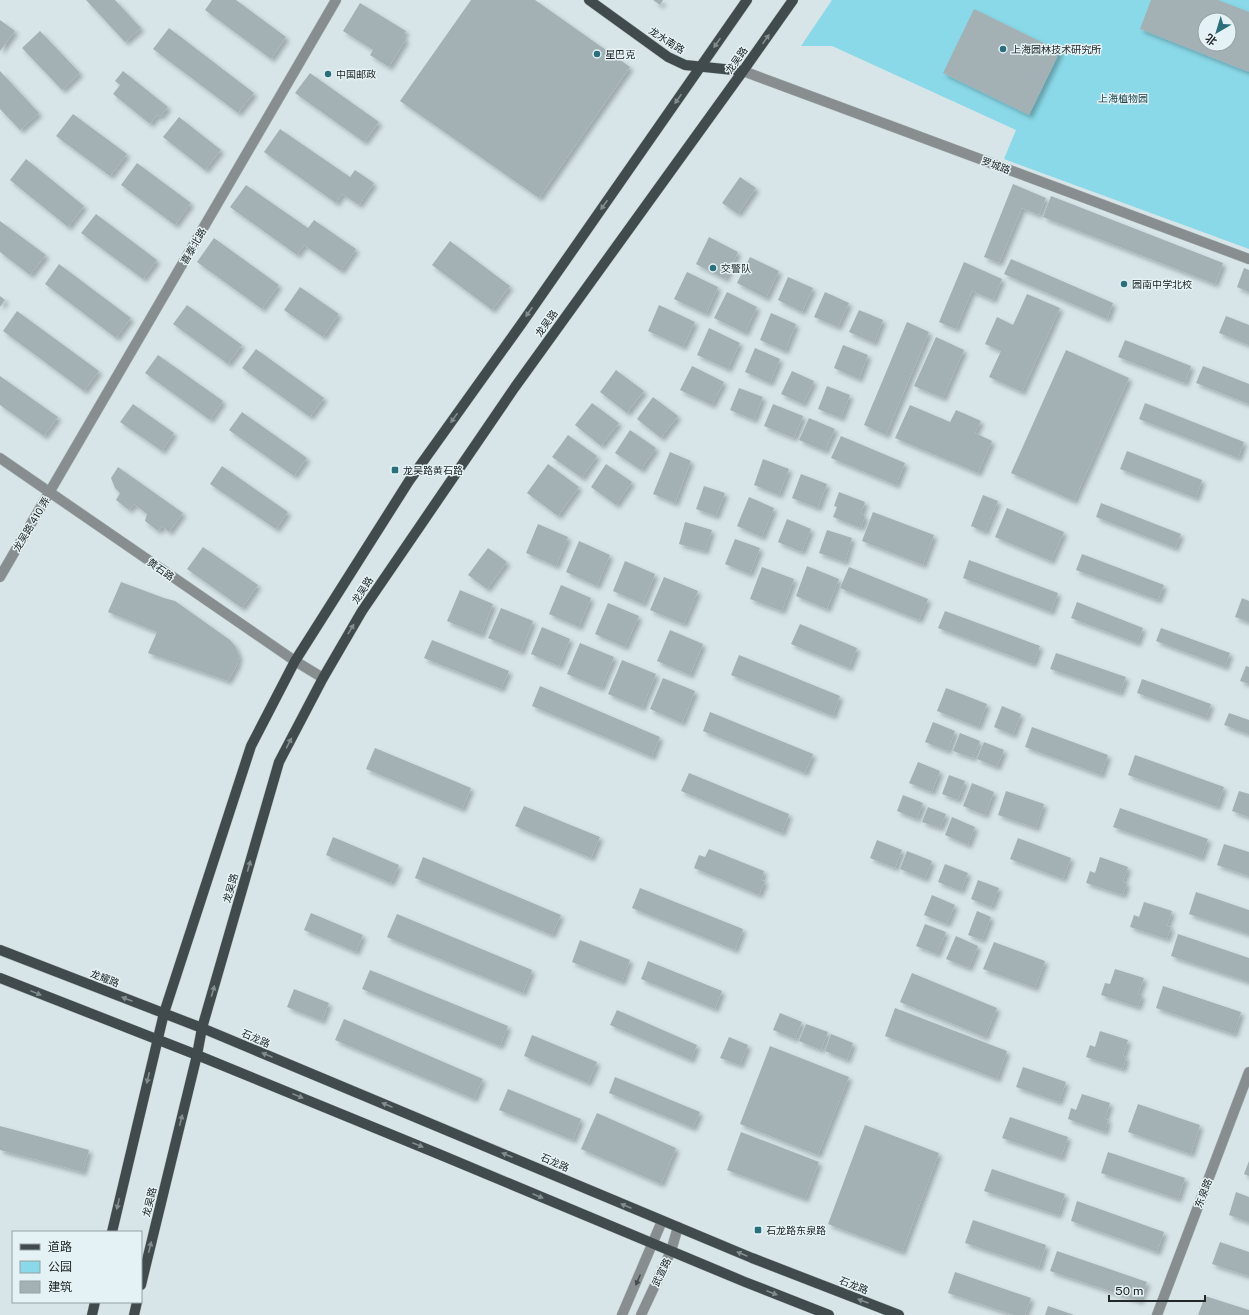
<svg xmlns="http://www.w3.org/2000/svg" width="1249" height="1315" font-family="'Public Sans','Noto Sans SC',sans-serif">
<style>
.green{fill:#8ad9e8;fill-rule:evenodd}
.building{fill:#a4b1b4;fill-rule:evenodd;filter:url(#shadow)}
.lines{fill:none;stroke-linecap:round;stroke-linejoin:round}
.minor-casing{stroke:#b6c3c5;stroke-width:11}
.major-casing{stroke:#b6c3c5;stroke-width:11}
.minor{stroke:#888e8f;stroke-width:10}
.major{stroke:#414a4c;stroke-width:10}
.oneway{fill:#828d90}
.oneway2{fill:#464b4c}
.poi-dot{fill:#29707c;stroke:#e4f2f5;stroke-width:1.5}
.labels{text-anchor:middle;stroke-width:3;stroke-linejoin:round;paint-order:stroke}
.street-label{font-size:10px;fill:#222728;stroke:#e4f2f5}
.poi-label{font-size:10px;fill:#222728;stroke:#e4f2f5;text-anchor:start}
.park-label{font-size:10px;fill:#1c454c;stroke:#e4f2f5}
</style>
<defs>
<filter id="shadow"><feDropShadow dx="3.5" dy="3.5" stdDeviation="2" flood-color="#0004"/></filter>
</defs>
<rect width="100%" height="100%" fill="#d7e5e8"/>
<path class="green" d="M832,0H1249V249L1004,159L1016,130L832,46H801ZM1205,20H1229V44H1205Z"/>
<path class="building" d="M86,0H115L141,28L125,42Z
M212,0H236L286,37L271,59L205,10Z
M471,0H535L630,67L539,198L400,101Z
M653,0H663L660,5Z
M1151,0H1218L1249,12V72L1140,29ZM1205,20H1229V44H1205Z
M360,3L406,31L402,37L406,39L389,67L370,55L373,50L343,31Z
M974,9L1060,51L1029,115L943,73Z
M0,20L15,31L0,51Z
M169,28L254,93L238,113L153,49Z
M40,31L80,73L62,90L22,48Z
M0,71L39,113L20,130L0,109Z
M123,71L168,107L160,117L157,115L150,124L113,94L120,85L115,81Z
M310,73L379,122L364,142L295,93Z
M73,114L127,154L110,176L56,136Z
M179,117L221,150L205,170L163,137Z
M280,129L350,177L355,170L374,183L359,205L342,194L336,203L264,152Z
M26,159L84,206L68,227L10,180Z
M137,163L191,203L175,225L121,185Z
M740,177L756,188L738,214L722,203Z
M1013,184L1046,198L1039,215L1022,208L999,263L984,257Z
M246,185L308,228L314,220L356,249L341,271L304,245L297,255L230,207Z
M1051,196L1223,263L1215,284L1043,217Z
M96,214L157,260L143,279L81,233Z
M0,221L46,255L30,275L0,252Z
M709,237L738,252L725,279L696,264Z
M214,238L279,285L262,309L197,262Z
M450,241L510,286L492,310L432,265Z
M750,257L779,271L766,298L737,283Z
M1011,259L1113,303L1107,319L1004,274Z
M964,262L1002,279L993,300L972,291L956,329L939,322Z
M59,264L131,318L116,338L45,284Z
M1244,268L1249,270V292L1237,287Z
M687,272L718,287L706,314L674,299Z
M788,277L813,288L802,312L778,300Z
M300,287L339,314L323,337L284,310Z
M727,292L757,307L745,333L714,318Z
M825,292L849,303L838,327L814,317Z
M1027,294L1060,308L1022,392L989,377L1001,351L985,344L997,317L1013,325Z
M0,296L5,300L0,307Z
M187,305L242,345L228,364L173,324Z
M659,305L695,322L683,347L648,331Z
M859,310L883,320L874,343L849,332Z
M17,311L99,371L84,391L3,331Z
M771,313L796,324L785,351L760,340Z
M1226,316L1249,325V345L1219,333Z
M907,322L929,332L886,435L864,425Z
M709,328L740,343L728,369L697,355Z
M936,337L964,350L943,398L914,386Z
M1125,340L1191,366L1185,383L1118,357Z
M843,345L868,355L859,379L834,368Z
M755,348L780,359L770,383L745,372Z
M256,349L324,398L310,417L242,368Z
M1066,350L1129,378L1074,501L1011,473Z
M158,355L223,401L210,420L145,373Z
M692,366L724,382L712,405L680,390Z
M1203,366L1249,384V404L1196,383Z
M616,370L644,391L627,413L600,392Z
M792,371L814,381L803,404L781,394Z
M0,376L58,417L44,436L0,405Z
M827,386L850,395L841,418L818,409Z
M739,388L763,397L754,420L730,410Z
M653,397L678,416L661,438L637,419Z
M592,403L619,423L601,446L575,425Z
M1145,403L1244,442L1238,458L1139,419Z
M133,404L174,433L162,451L120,422Z
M773,404L803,416L794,438L764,426Z
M910,405L950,422L956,410L981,421L975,433L992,441L978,473L895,438Z
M242,412L307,458L294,476L229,430Z
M809,418L835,429L825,451L799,440Z
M630,430L656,448L641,470L615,453Z
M568,435L597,456L582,478L552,457Z
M841,436L905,463L896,485L831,458Z
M1127,451L1202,480L1196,498L1120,469Z
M670,452L691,461L675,503L653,494Z
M763,459L789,469L779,495L754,485Z
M548,464L579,487L558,516L527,493Z
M606,464L632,482L616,505L591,487Z
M222,466L288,512L276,529L210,484Z
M118,467L183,513L169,532L162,526L158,531L145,521L147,514L134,504L129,510L116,500L120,493L115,488L111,478Z
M801,474L827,484L818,508L792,498Z
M704,486L725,493L716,516L696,509Z
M839,492L865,502L861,514L865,516L861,528L833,517L837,507L834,506Z
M983,495L998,501L985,532L971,526Z
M749,497L774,508L762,537L737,526Z
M1101,503L1181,534L1175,548L1096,517Z
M1007,508L1064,532L1051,561L995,537Z
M873,512L934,535L923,565L862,541Z
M787,519L811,529L802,552L778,542Z
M685,522L712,530L705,551L679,544Z
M538,524L568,537L556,566L526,553Z
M827,530L852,538L845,562L819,553Z
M735,539L760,548L750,574L725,564Z
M579,541L610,555L597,586L566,572Z
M203,547L258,585L242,608L187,569Z
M488,548L507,562L487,589L468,575Z
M1082,554L1164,585L1158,600L1076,570Z
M969,560L1058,593L1051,612L963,578Z
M625,561L655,574L643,604L613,591Z
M807,566L839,579L827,609L796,596Z
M762,567L794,579L782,611L750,599Z
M849,567L928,599L919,620L840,588Z
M664,577L698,591L684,624L650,610Z
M121,582L164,598L175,601L230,640L235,646L239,656L237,665L228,681L148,653L157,632L108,612Z
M561,585L591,598L579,627L549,614Z
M460,590L493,604L481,635L447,621Z
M1242,598L1249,601V622L1235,617Z
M1077,602L1143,628L1137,643L1071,618Z
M608,603L639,616L625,647L595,634Z
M501,608L533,621L521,652L488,638Z
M945,611L1040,646L1033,664L938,628Z
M800,624L857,648L849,668L791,644Z
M542,627L570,639L559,666L531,654Z
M1161,628L1230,653L1225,667L1156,641Z
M670,630L703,644L690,675L657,661Z
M432,640L509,671L501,689L424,658Z
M580,643L614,657L601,688L567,674Z
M1056,653L1126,677L1120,693L1050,669Z
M739,655L840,696L833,716L731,675Z
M622,660L656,674L642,708L608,694Z
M1246,666L1249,667V684L1240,681Z
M663,678L695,691L682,723L650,709Z
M1142,679L1211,704L1206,718L1137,693Z
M540,686L660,737L652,757L532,706Z
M946,688L987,704L978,727L937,711Z
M1002,706L1021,714L1013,735L994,727Z
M710,712L813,754L805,773L703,731Z
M1229,713L1249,720V734L1224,725Z
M933,722L955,731L948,751L925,742Z
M1032,727L1108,755L1101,775L1025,747Z
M960,733L980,741L973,758L953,751Z
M984,742L1004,750L997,767L977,759Z
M375,748L471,788L462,809L366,769Z
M1135,755L1224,787L1217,807L1128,775Z
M918,762L940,771L932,792L909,783Z
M689,773L789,814L782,833L681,791Z
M949,775L965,781L958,800L942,794Z
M972,783L994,792L985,815L963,806Z
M1006,791L1044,804L1036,828L998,815Z
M1239,791L1249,794V817L1232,811Z
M903,795L923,803L917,819L897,811Z
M524,806L600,837L591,858L515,826Z
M928,807L946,814L940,828L922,822Z
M1120,808L1208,839L1201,858L1113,827Z
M952,817L975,827L968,845L945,835Z
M333,837L399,865L391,883L326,855Z
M1018,838L1071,858L1063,879L1010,859Z
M877,840L902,850L895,868L870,858Z
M1224,844L1249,852V876L1217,865Z
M709,849L764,871L761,880L765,881L759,895L694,868L699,855L705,857Z
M907,851L932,861L925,879L900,869Z
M423,857L561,915L552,935L415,878Z
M1100,857L1128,867L1123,882L1127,883L1123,895L1086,883L1090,871L1095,873Z
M945,864L968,873L961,891L938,882Z
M978,880L999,888L991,907L971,899Z
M640,888L743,929L735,950L632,908Z
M1196,892L1249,910V934L1189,914Z
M932,895L955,905L947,924L924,915Z
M1144,902L1172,911L1167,926L1171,927L1167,939L1130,927L1134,915L1139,917Z
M977,911L991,917L982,940L968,935Z
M311,913L363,935L356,952L304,930Z
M397,914L532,970L523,993L387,937Z
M925,924L946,932L937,954L916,946Z
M1178,934L1249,958V982L1171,956Z
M956,936L978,946L969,968L946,959Z
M580,940L630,960L622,982L572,962Z
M994,942L1045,961L1035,988L983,969Z
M648,961L722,991L715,1009L641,979Z
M1115,969L1144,978L1138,994L1142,995L1138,1007L1101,995L1105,983L1110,984Z
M370,970L508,1026L500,1046L362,989Z
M912,973L997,1008L985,1037L900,1002Z
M1163,986L1241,1012L1234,1034L1156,1008Z
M294,989L329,1003L322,1021L287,1007Z
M895,1008L1007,1051L997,1079L885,1036Z
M617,1010L697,1045L691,1060L610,1025Z
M780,1013L802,1022L795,1039L773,1030Z
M344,1019L483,1079L474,1099L335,1040Z
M806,1024L828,1032L821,1050L799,1041Z
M1100,1031L1128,1040L1123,1056L1126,1057L1123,1069L1086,1057L1090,1045L1095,1047Z
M831,1034L853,1043L847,1060L825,1051Z
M532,1035L597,1062L588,1083L524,1056Z
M729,1037L748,1045L740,1065L720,1058Z
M770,1046L849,1077L818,1155L740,1124Z
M1023,1067L1066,1082L1059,1102L1016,1087Z
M615,1077L700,1112L693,1128L609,1093Z
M508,1089L581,1119L573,1140L499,1110Z
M1082,1094L1110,1103L1105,1119L1108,1120L1105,1132L1068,1119L1071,1108L1076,1110Z
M1138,1104L1200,1125L1191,1154L1128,1132Z
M597,1113L676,1148L661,1184L581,1149Z
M1010,1117L1068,1137L1061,1158L1002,1138Z
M865,1125L939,1153L902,1252L828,1224Z
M0,1126L89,1150L83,1172L0,1150Z
M741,1132L819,1162L805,1199L727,1170Z
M1108,1152L1185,1178L1178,1199L1101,1173Z
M1249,1161V1176L1244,1174Z
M992,1169L1065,1194L1058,1215L984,1191Z
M1236,1192L1249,1197V1222L1229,1215Z
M1077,1201L1164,1232L1157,1252L1071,1221Z
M973,1220L1046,1245L1039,1268L965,1243Z
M1220,1242L1249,1252V1276L1212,1264Z
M1057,1251L1147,1282L1140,1301L1050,1271Z
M955,1272L1031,1298L1025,1315H1014L948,1293Z
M1205,1296L1249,1310V1315H1198Z
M1048,1306L1074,1315H1045Z"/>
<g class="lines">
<defs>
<path id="minor" d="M743,71L1249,259
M0,458L295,661L323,678
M0,577L336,0
M622,1315L662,1221
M641,1315L671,1251L678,1227
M1157,1315L1249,1072"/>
<path id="major" d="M589,0L668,57L685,65L743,71
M0,950L202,1028L752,1258L899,1315
M0,978L197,1055L441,1155L745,1282L829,1315
M112,1232L164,1013L251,746L295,661L409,481L522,323L747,0
M141,1285L197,1055L202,1028L279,762L323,678L362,611L515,387L743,71L793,0
M92,1315L95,1302
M134,1315L137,1302"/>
</defs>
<use href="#minor" class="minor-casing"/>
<use href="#major" class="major-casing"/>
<use href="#minor" class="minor"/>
<use href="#major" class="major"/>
</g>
<defs><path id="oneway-solid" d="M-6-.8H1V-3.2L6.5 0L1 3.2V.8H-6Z"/></defs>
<g class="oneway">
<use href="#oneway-solid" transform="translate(766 39) rotate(-55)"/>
<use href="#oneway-solid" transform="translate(717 43) rotate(125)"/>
<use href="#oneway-solid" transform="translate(678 99) rotate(125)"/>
<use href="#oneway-solid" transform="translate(604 205) rotate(125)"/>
<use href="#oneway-solid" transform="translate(529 312) rotate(125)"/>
<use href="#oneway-solid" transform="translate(454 418) rotate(126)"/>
<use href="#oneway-solid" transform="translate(351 629) rotate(-59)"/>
<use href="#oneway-solid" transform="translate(289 743) rotate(-62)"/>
<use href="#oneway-solid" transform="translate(249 866) rotate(-74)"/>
<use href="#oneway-solid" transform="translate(213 991) rotate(-74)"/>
<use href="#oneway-solid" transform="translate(36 993) rotate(22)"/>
<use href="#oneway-solid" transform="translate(127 999) rotate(-159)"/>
<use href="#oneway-solid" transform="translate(267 1055) rotate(-157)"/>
<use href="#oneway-solid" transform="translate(148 1078) rotate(103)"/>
<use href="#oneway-solid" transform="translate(298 1096) rotate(22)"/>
<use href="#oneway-solid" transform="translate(387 1105) rotate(-157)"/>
<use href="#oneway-solid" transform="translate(181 1120) rotate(-76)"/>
<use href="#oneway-solid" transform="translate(418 1145) rotate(22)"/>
<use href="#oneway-solid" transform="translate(507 1155) rotate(-157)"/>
<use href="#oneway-solid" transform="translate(538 1196) rotate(23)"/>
<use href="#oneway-solid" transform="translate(118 1204) rotate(103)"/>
<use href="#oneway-solid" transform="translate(626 1206) rotate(-157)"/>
<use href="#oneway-solid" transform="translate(150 1247) rotate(-76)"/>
<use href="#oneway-solid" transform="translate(742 1254) rotate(-157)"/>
<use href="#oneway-solid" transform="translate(772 1293) rotate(21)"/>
<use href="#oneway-solid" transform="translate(863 1301) rotate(-160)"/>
</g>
<use class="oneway2" href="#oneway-solid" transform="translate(638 1280) rotate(113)"/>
<g class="poi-dot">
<circle cx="1003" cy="49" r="4"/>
<circle cx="597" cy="54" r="4"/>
<circle cx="328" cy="74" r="4"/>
<circle cx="713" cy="268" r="4"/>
<circle cx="1124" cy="284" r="4"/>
<rect x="391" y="466" width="8" height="8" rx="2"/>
<rect x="754" y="1226" width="8" height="8" rx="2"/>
</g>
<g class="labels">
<g class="street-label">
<text transform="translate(667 40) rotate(33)" y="4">龙水南路</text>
<text transform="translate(736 60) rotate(-55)" y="4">龙吴路</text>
<text transform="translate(996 165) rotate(20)" y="4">罗城路</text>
<text transform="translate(193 246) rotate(-60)" y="4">喜泰北路</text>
<text transform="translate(546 323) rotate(-54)" y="4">龙吴路</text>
<text transform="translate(31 524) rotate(-59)" y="4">龙吴路 410 弄</text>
<text transform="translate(161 569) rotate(35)" y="4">黄石路</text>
<text transform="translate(362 590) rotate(-56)" y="4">龙吴路</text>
<text transform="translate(230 888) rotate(-74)" y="4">龙吴路</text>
<text transform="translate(105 978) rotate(21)" y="4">龙耀路</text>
<text transform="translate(256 1038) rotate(23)" y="4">石龙路</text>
<text transform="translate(555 1162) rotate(23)" y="4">石龙路</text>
<text transform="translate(1203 1193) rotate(-69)" y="4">东泉路</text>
<text transform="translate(149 1202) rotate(-76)" y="4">龙吴路</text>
<text transform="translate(661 1272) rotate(-64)" y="4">武宣路</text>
<text transform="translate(854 1285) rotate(21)" y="4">石龙路</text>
</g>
<g class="poi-label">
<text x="1011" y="53">上海园林技术研究所</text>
<text x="605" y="58">星巴克</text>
<text x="336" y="78">中国邮政</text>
<text x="721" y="272">交警队</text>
<text x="1132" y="288">园南中学北校</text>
<text x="403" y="474">龙吴路黄石路</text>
<text x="766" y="1234">石龙路东泉路</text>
</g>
<g class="park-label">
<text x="1123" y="102">上海植物园</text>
</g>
</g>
<rect x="12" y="1231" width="130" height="72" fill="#e4f2f5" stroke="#96a1a3"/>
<rect x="20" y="1244" width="20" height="6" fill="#414a4c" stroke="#96a1a3"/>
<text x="48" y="1251" font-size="12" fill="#222728">道路</text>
<rect x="20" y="1261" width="20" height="12" fill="#8ad9e8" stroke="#96a1a3"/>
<text x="48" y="1271" font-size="12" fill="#222728">公园</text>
<rect x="20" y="1281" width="20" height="12" fill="#a4b1b4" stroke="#96a1a3"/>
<text x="48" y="1291" font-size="12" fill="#222728">建筑</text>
<g transform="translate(1217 32) rotate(218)"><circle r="19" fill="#e4f2f5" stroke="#96a1a3"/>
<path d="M0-3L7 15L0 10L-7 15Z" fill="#29707c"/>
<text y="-6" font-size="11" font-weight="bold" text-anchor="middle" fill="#222728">北</text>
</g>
<path d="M1109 1295v6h96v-6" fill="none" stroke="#222728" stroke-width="2"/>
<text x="1115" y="1295" font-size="12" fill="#222728" stroke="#e4f2f5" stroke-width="3" paint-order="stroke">50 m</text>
</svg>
